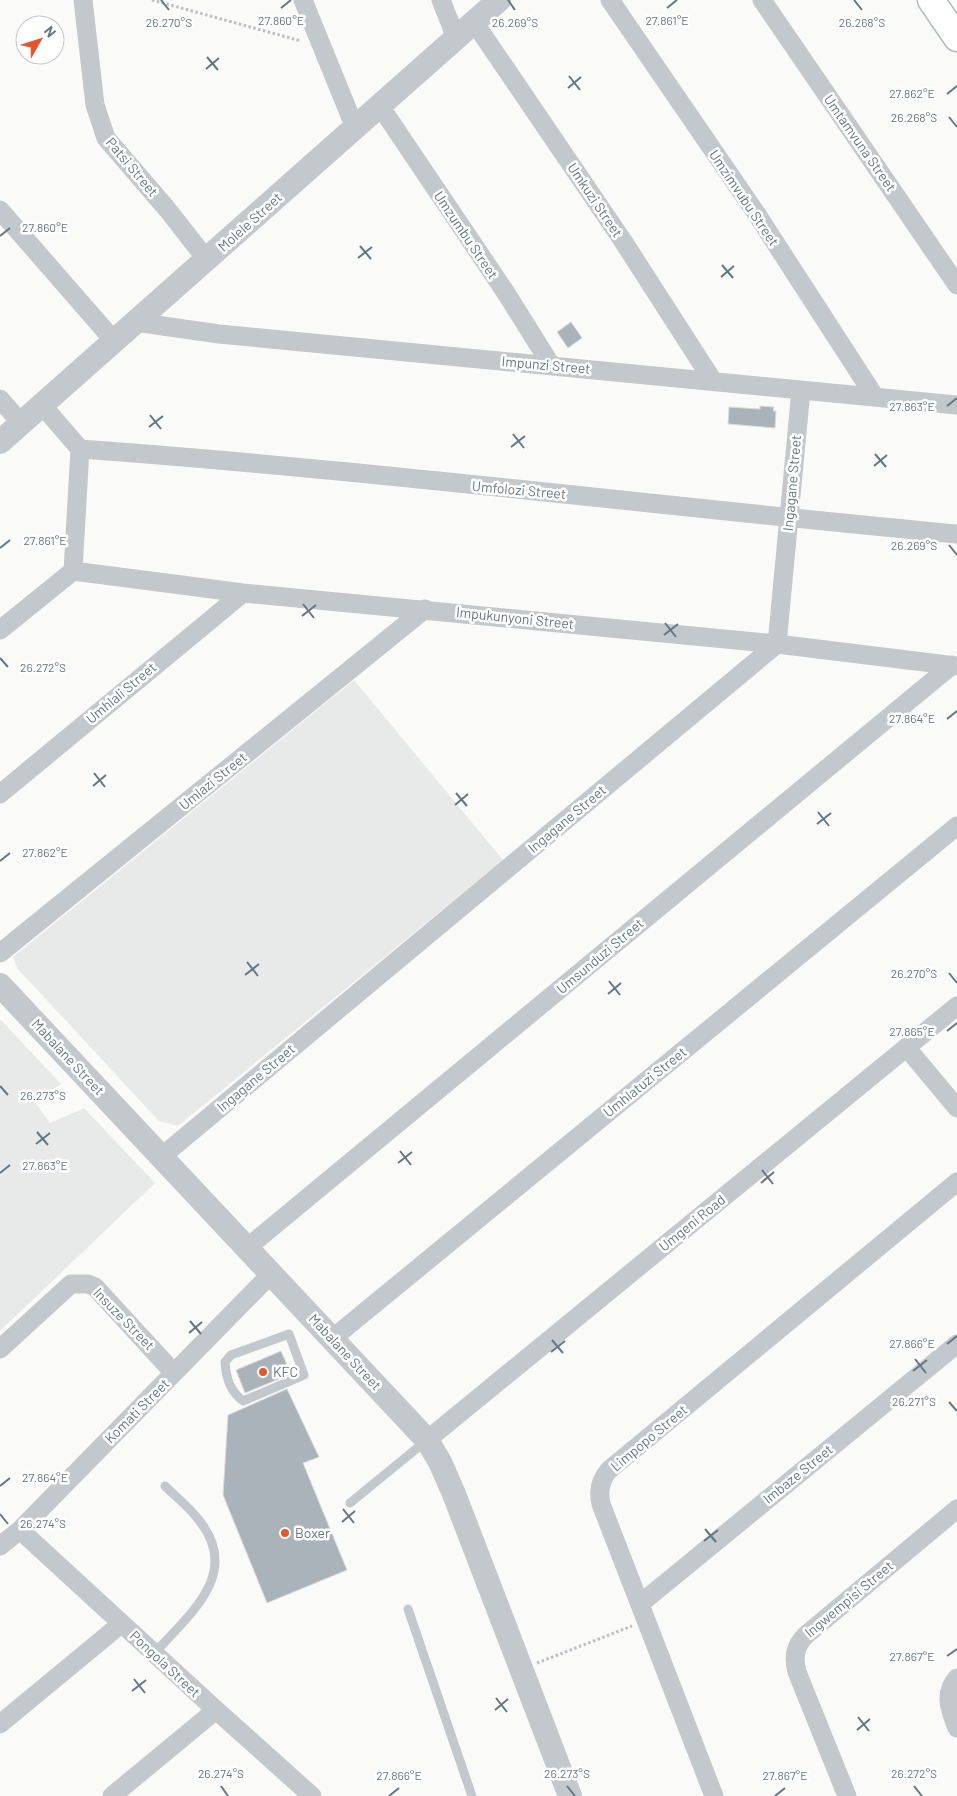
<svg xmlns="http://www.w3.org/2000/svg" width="957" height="1796" font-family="Barlow,sans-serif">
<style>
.built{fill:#e8e9e9}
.building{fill:#aab3b9;stroke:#dcdcda}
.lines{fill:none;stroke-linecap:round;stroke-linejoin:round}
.secondary-casing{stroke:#b3babf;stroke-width:29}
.path{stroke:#bbbfc2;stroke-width:3;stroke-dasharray:2.5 2.5;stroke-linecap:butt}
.service{stroke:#c3c8cc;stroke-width:9}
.minor{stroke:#c3c8cc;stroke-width:19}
.tertiary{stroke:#c3c8cc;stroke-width:24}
.secondary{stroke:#fff;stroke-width:26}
.ticks{fill:none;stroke:#657683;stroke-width:2}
.poi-dot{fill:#e4572e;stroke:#fff;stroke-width:2}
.labels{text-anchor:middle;stroke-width:5;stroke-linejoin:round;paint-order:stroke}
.street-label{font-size:14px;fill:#657683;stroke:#fff}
.poi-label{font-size:14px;fill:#657683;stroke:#fff;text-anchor:start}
.ticks-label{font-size:12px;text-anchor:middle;fill:#657683;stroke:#fff;stroke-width:5;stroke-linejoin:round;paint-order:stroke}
</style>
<rect width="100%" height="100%" fill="#fafaf8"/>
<path class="built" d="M354,680L503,860L178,1126L159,1121L17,968L13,957Z
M0,1019L61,1084L35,1102L50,1123L84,1108L155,1183L0,1331Z"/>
<path class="building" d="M571,322L582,338L568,348L557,332Z
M760,406L774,407L773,411H776L775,428L728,424L729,407L760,409Z
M281,1351L291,1374L245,1393L236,1370Z
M287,1389L319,1457L303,1463L347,1570L267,1603L223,1495L228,1415Z"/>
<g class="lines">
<defs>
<path id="secondary" d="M931,0L957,38"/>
</defs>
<use href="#secondary" class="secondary-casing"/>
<path class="path" d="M152,0L301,41
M537,1663L632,1626"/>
<path class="service" d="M289,1334L304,1375L243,1401C230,1391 226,1378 225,1362L231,1355Z
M350,1503L427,1440
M408,1609L472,1796
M155,1653C189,1614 243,1573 198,1519C189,1507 176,1497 165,1486"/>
<path class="minor" d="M83,0L95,105L106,138L167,209L207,260
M303,0L355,128
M441,0L456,38
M610,0L756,213L875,397
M762,0L957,285
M474,22L623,241L713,381
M380,106L506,293L551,365
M0,210L115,342
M135,322L219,334L957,405
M0,399L21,423
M80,449C373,470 665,507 957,534
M73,571L243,593L777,644L957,666
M0,630L73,571L80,449L42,405
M0,794L243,593
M0,953L425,609
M907,1048L957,1108
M161,1157L777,644L801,390
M248,1247L952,665
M333,1338L957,826
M0,1349L71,1284H88L95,1287L174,1373
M427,1440L957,1006
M20,1530L216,1710L312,1796
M0,1546L20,1530L271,1274
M640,1604L957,1344
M957,1678C943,1694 950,1710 957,1728
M0,1724L121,1624
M112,1796L216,1710
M714,1796L601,1504C598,1491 600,1480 609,1470L957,1182
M847,1796L797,1672C793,1657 795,1646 806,1635L957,1509"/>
<path class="tertiary" d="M0,442L499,0
M0,985L427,1440L440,1462L454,1494L570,1796"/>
<use href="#secondary" class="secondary"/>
</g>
<path class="ticks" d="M161,0L169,10M508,0L515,10M854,0L862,10M281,8L291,0M667,8L677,0M207,57L218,70M206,69L219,58M569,76L580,90M568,88L581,77M947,94L957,86M949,117L957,127M0,236L10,228M360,246L371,259M358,258L372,247M722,265L733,278M721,277L734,266M947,406L957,398M150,415L161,429M149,427L163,416M513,434L524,448M511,447L525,436M875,454L886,467M874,466L887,455M949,545L957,555M0,548L10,540M303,604L314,618M302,616L316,605M665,623L676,637M664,635L678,624M0,658L8,667M947,719L957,711M94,773L105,787M93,786L106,775M456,793L467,806M455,805L468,794M818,812L829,826M817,824L831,813M0,861L10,853M247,962L258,976M949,973L957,983M245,975L259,964M609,981L620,995M608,994L621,983M947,1031L957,1023M0,1086L8,1095M37,1132L48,1145M36,1144L50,1133M400,1151L411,1165M398,1163L412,1152M762,1170L773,1184M0,1173L10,1165M761,1183L774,1172M190,1321L201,1334M189,1333L202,1322M552,1340L563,1353M947,1344L957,1336M551,1352L565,1341M915,1359L926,1373M913,1371L927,1360M949,1402L957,1411M0,1486L10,1478M343,1509L354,1523M0,1514L8,1524M342,1522L355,1511M705,1529L716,1542M704,1541L718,1530M947,1656L957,1649M134,1679L145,1693M132,1691L146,1680M496,1698L507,1712M495,1710L508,1699M858,1717L869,1731M857,1730L870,1719M221,1786L228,1796M567,1786L575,1796M914,1786L922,1796M389,1796L399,1788M775,1796L785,1788"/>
<g class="poi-dot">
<circle cx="263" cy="1372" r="5"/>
<circle cx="285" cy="1533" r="5"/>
</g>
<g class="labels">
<g class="street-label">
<text transform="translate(860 143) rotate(55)" y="5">Umtamvuna Street</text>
<text transform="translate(132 167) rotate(50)" y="5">Patsi Street</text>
<text transform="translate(744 198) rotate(56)" y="5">Umzimvubu Street</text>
<text transform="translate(595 200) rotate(56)" y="5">Umkuzi Street</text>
<text transform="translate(250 222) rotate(-42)" y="5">Molele Street</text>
<text transform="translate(466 235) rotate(56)" y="5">Umzumbu Street</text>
<text transform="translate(546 365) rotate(5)" y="5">Impunzi Street</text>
<text transform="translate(792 483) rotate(-85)" y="5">Ingagane Street</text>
<text transform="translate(519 490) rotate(5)" y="5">Umfolozi Street</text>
<text transform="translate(515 618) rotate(6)" y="5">Impukunyoni Street</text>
<text transform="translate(121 693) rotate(-40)" y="5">Umhlali Street</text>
<text transform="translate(213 781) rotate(-39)" y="5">Umlazi Street</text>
<text transform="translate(567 819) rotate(-40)" y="5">Ingagane Street</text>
<text transform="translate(600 956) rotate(-40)" y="5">Umsunduzi Street</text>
<text transform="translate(68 1057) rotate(47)" y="5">Mabalane Street</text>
<text transform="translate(256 1078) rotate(-40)" y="5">Ingagane Street</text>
<text transform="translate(645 1082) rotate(-39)" y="5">Umhlatuzi Street</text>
<text transform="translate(692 1223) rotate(-39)" y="5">Umgeni Road</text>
<text transform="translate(124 1319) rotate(46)" y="5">Insuze Street</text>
<text transform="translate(345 1352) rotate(47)" y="5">Mabalane Street</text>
<text transform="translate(137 1411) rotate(-45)" y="5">Komati Street</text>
<text transform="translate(649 1438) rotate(-40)" y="5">Limpopo Street</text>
<text transform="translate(798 1474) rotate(-39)" y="5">Imbaze Street</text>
<text transform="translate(849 1599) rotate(-40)" y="5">Ingwempisi Street</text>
<text transform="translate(165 1664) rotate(43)" y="5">Pongola Street</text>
</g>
<g class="poi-label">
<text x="273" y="1377">KFC</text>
<text x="295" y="1538">Boxer</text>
</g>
</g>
<g class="ticks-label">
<text x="667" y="25">27.861°E</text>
<text x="281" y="25">27.860°E</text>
<text x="169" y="27">26.270°S</text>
<text x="515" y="27">26.269°S</text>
<text x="862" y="27">26.268°S</text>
<text x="912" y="98">27.862°E</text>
<text x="914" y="122">26.268°S</text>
<text x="45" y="232">27.860°E</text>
<text x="912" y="411">27.863°E</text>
<text x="45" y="545">27.861°E</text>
<text x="914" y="550">26.269°S</text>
<text x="43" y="672">26.272°S</text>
<text x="912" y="723">27.864°E</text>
<text x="45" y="857">27.862°E</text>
<text x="914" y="978">26.270°S</text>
<text x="912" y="1036">27.865°E</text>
<text x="43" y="1100">26.273°S</text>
<text x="45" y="1170">27.863°E</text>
<text x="912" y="1348">27.866°E</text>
<text x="914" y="1406">26.271°S</text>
<text x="45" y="1482">27.864°E</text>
<text x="43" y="1528">26.274°S</text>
<text x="912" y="1661">27.867°E</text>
<text x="221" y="1778">26.274°S</text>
<text x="567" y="1778">26.273°S</text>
<text x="914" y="1778">26.272°S</text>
<text x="399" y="1780">27.866°E</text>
<text x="785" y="1780">27.867°E</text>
</g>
<g transform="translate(40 40) rotate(51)"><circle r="24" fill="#ffffff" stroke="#c1c8cd"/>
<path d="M0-4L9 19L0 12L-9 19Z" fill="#e4572e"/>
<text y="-8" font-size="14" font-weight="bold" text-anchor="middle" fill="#657683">N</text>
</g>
</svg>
